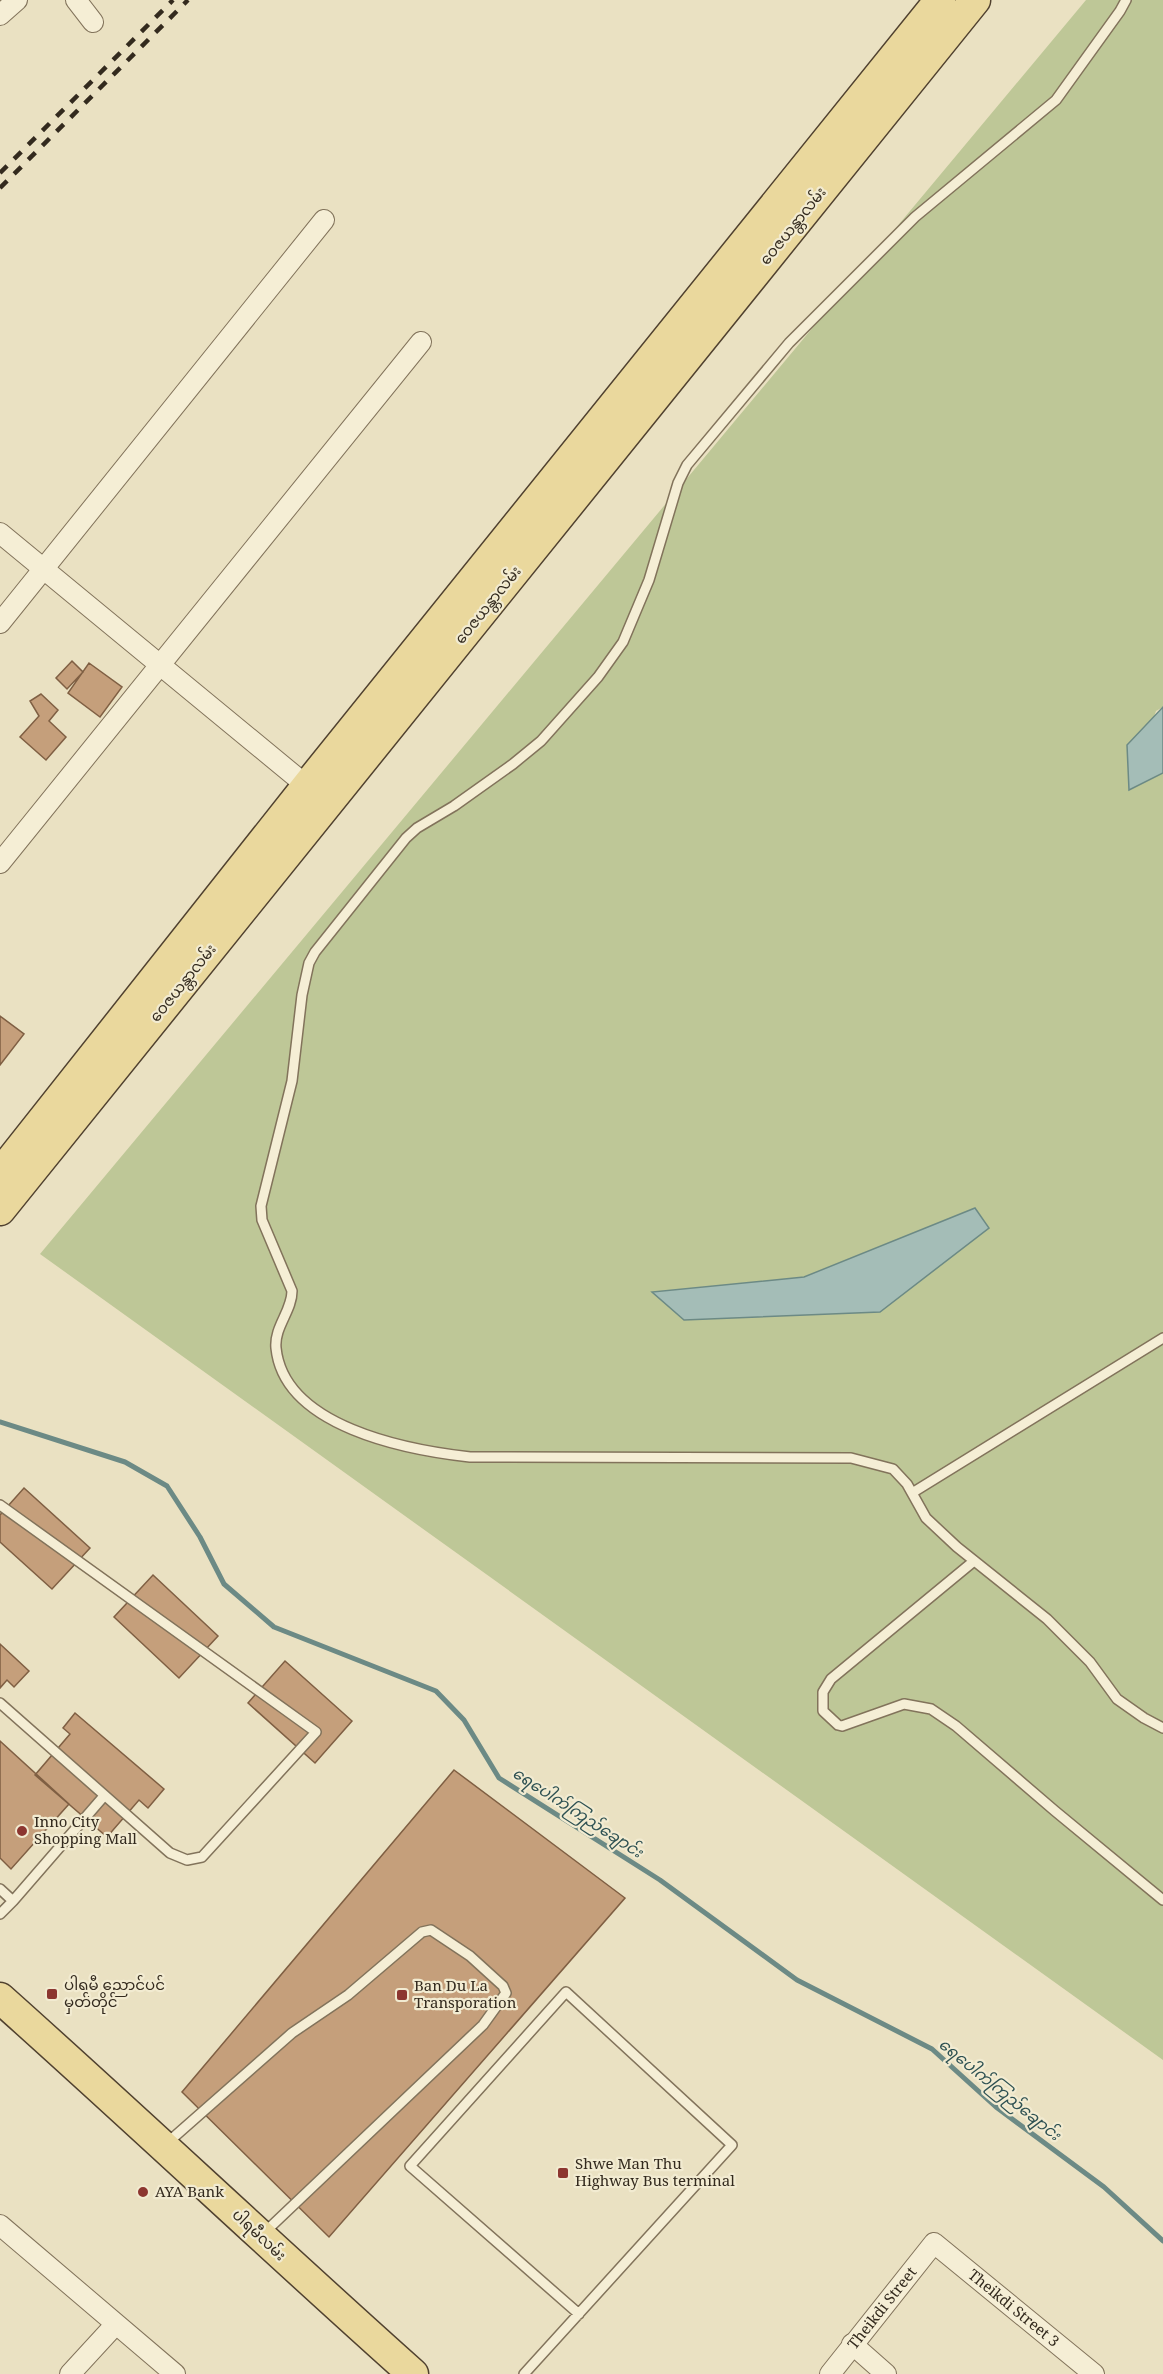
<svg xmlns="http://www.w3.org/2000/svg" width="1163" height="2374" font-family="'Noto Serif','Noto Sans Myanmar',serif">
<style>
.green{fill:#bec797;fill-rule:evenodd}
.water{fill:#a4bdb7;stroke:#6c8a85;stroke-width:1.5}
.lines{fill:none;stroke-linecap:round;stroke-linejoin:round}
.stream{stroke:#6c8a85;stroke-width:5}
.building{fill:#c59f7b;stroke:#7f5f43;stroke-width:1.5}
.lane-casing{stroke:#82735b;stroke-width:12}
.street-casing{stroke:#82735b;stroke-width:22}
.primary-casing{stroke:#50412f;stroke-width:33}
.lane{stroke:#f5eed5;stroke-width:9}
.street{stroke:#f5eed5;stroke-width:20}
.primary{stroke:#ead89d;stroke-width:30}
.rail{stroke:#332a1e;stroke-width:4.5;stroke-dasharray:10 10;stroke-linecap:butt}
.poi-dot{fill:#8c3630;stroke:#f2ebd1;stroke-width:2}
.labels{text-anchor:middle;stroke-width:4.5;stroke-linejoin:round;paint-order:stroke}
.street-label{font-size:15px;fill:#332a1e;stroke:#f2ebd1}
.poi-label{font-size:15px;fill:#332a1e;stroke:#f2ebd1;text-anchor:start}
.water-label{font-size:16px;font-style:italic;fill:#2e5152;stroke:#f2ebd1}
</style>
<rect width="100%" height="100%" fill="#eae1c2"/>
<path class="green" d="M1086,0H1163V707L1156,711L1129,789L1163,773V2060L40,1254ZM975,1208L989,1228L684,1320L653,1292L804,1277Z"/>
<path class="water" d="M1163,707V773L1129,790L1127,745Z
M975,1208L989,1228L880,1312L684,1320L652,1292L804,1277Z"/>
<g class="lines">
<path class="stream" d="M0,1422L125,1462L167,1486L200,1537L224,1584L274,1627L436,1691L464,1720L499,1778L660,1880L797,1980L932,2049L996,2107L1104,2187L1163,2241"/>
</g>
<path class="building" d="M72,661L83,672L67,689L56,678Z
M89,663L122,687L100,717L68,693Z
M41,694L58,710L49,721L66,737L46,760L20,737L39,716L30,701Z
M0,1016L24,1034L0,1065Z
M24,1488L90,1548L52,1589L0,1542V1515Z
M153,1575L218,1636L179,1678L114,1617Z
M0,1644L29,1671L14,1687L7,1680L0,1688Z
M285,1661L352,1721L315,1763L248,1703Z
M75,1713L164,1789L148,1808L139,1800L107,1837L35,1775L70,1734L63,1728Z
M0,1741L69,1804L11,1869L0,1858Z
M454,1770L625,1898L329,2237L182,2092Z"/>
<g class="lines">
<defs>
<path id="lane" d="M1126,0L1120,11L1056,100L915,217L789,343L687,465L678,483L649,580L623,642L598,677L541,741L513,764L454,806L417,828L406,838L315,952L309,963L302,995L292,1081L261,1206L262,1220L292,1291C292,1311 274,1327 276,1348C284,1427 407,1450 470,1457L851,1458L893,1469L907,1484L926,1518L957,1547L1047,1619L1090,1662L1117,1699L1144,1718L1163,1728
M912,1493L1163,1338
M0,1505L316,1732L202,1857L187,1860L170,1853L0,1703
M974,1561L831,1679L823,1692V1711L838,1725L842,1726L904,1704L931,1709L956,1726L1055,1811L1163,1900
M0,1889L13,1901L0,1914
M13,1901L104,1796
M166,2144L292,2033L348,1995L422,1932L431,1930L470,1956L503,1986L506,1993L483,2025L264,2233
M524,2374L732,2145L566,1992L410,2166L579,2314"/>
<g id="street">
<path d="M76,0L93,22"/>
<path d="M0,15L17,0"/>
<path d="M0,533L307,786"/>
<path d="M0,623L324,220"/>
<path d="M0,863L421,342"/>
<path d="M0,2225L175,2374"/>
<path d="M852,2344L886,2374"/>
<path d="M70,2374L115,2325"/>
<path id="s1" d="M830,2374L934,2243L1094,2374"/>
</g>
<path id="primary" d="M0,1174L307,786L940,0
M0,1210L975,0
M0,1998C139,2122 274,2250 413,2374"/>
</defs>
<use href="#lane" class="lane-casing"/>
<use href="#street" class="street-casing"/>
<use href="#primary" class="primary-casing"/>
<use href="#lane" class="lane"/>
<use href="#street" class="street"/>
<use href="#primary" class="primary"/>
<path class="rail" d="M0,173L173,0
M0,188L188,0"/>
</g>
<g class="poi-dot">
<circle cx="22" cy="1831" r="6"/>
<rect x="46" y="1988" width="12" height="12" rx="3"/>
<rect x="396" y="1989" width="12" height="12" rx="3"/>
<rect x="557" y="2167" width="12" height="12" rx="3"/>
<circle cx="143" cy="2192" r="6"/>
</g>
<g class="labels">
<g class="street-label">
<text transform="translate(793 226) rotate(-51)" y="5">ဝေဇယန္တာလမ်း</text>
<text transform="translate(488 605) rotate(-51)" y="5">ဝေဇယန္တာလမ်း</text>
<text transform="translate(183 983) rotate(-51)" y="5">ဝေဇယန္တာလမ်း</text>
<text transform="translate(259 2235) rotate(43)" y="5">ပါရမီလမ်း</text>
<text dy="5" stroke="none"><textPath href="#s1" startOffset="84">Theikdi Street</textPath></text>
<text dy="5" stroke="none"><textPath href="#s1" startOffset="270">Theikdi Street 3</textPath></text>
</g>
<g class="poi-label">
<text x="34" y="1827">Inno City<tspan x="34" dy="17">Shopping Mall</tspan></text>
<text x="64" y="1990">ပါရမီ ညောင်ပင်<tspan x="64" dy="17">မှတ်တိုင်</tspan></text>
<text x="414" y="1991">Ban Du La<tspan x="414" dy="17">Transporation</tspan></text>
<text x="575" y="2169">Shwe Man Thu<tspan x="575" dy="17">Highway Bus terminal</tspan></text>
<text x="155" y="2197">AYA Bank</text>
</g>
<g class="water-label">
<text transform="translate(578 1812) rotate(33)" y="6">ရေပေါက်ကြည်ချောင်း</text>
<text transform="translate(1000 2089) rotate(39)" y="6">ရေပေါက်ကြည်ချောင်း</text>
</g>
</g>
</svg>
